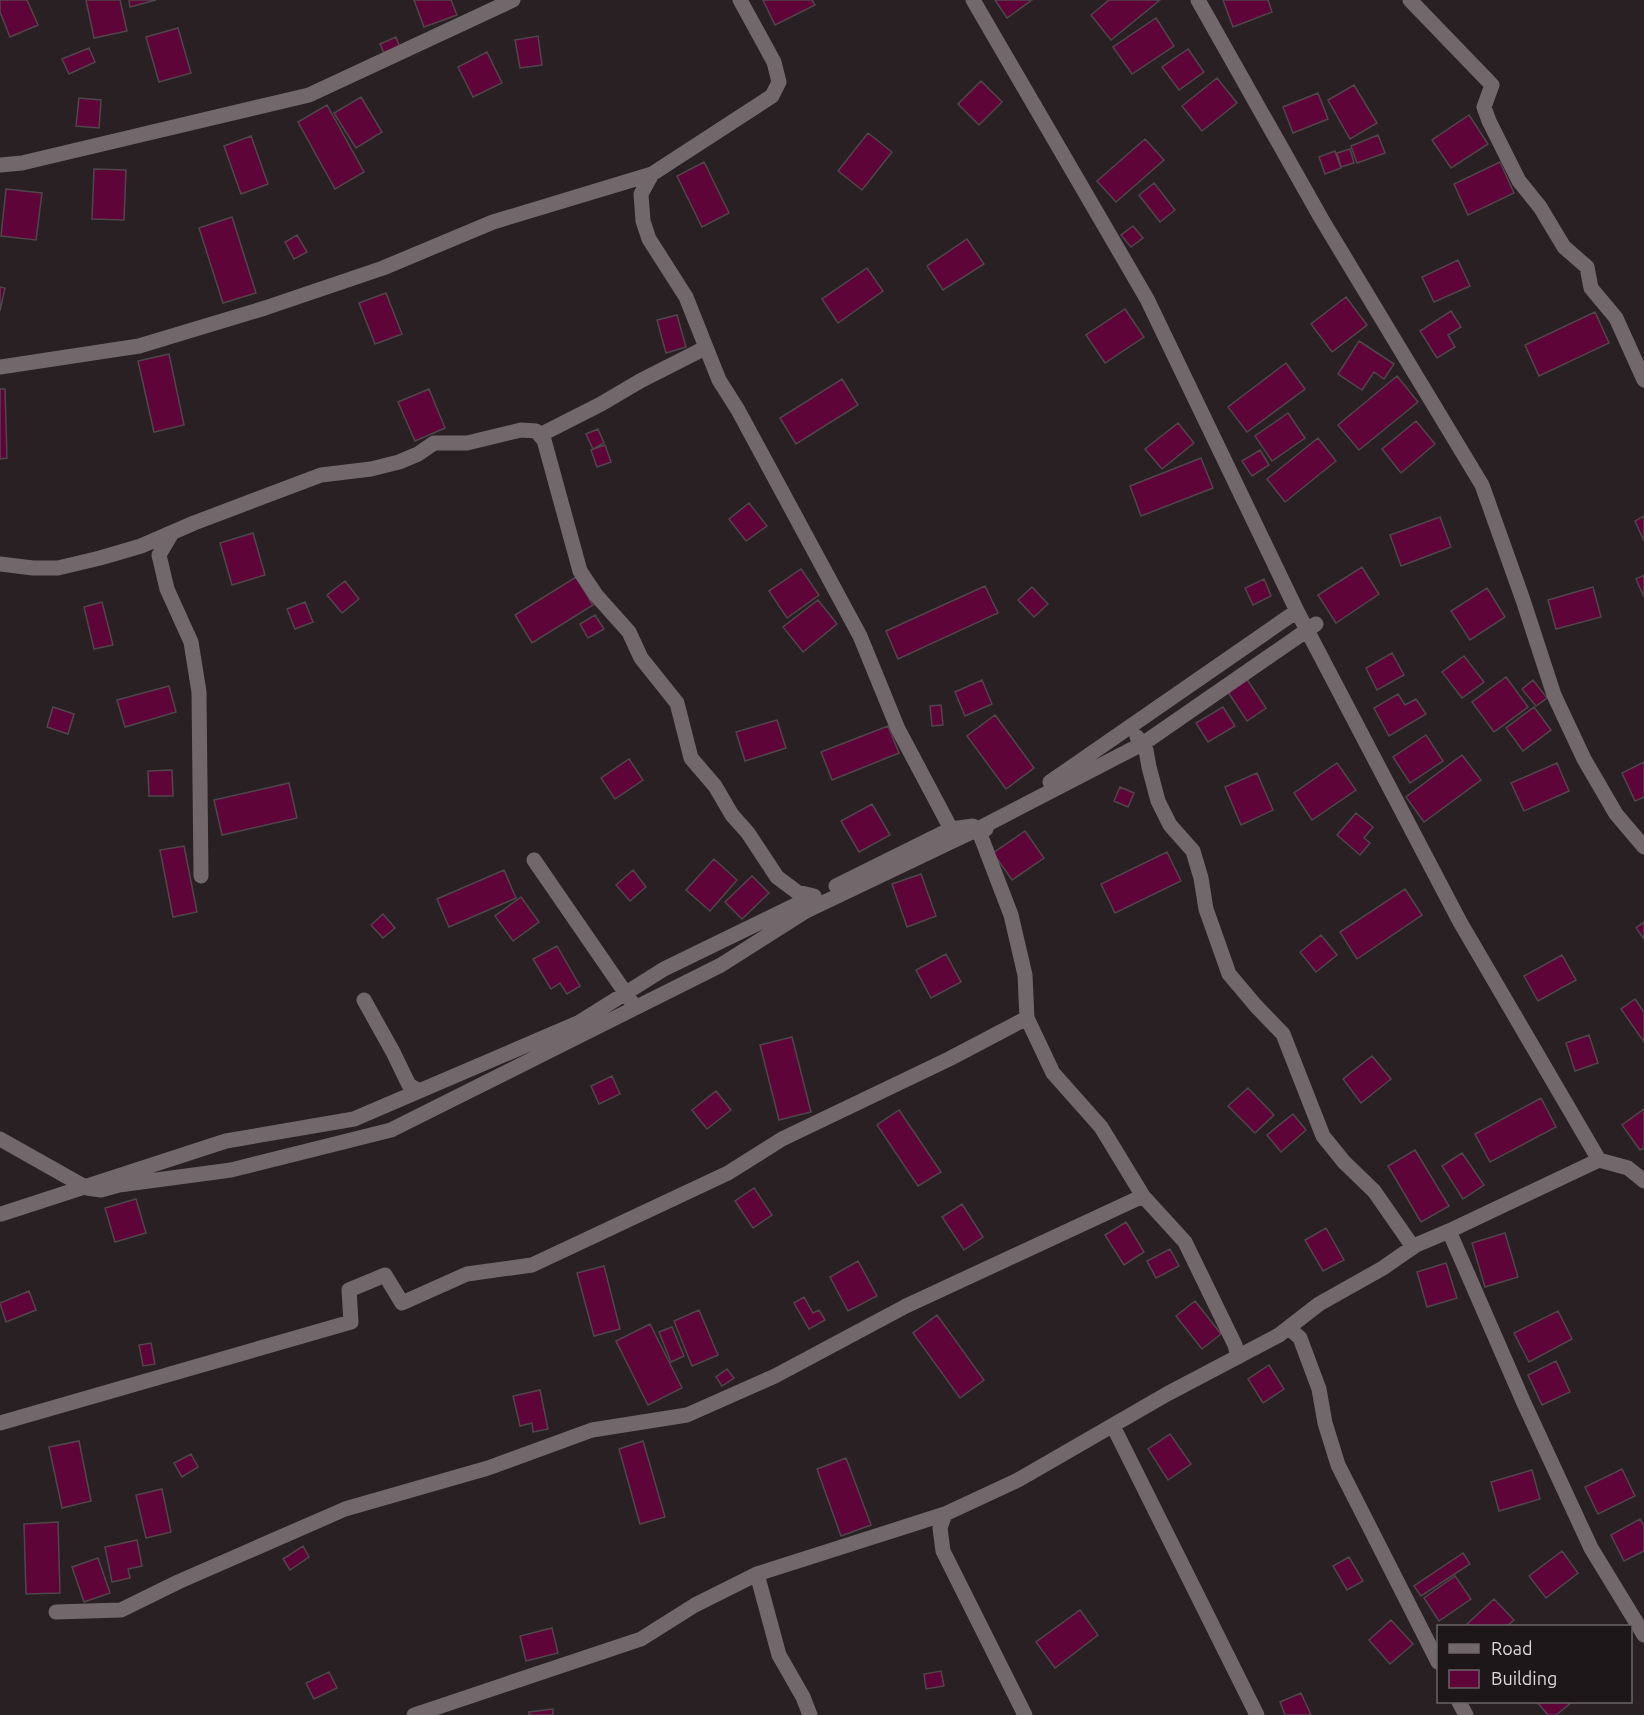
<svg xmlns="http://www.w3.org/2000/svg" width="1644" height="1715" font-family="Ubuntu,sans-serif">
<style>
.building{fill:#5e0439;stroke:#50464a;stroke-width:1.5}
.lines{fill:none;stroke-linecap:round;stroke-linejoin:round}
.street{stroke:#72686c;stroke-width:15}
</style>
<rect width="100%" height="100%" fill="#282023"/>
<path class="building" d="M0,0H27L38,25L10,37L0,12Z
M86,0H120L127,31L94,38Z
M129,0H156L130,7Z
M414,0H451L457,15L424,27Z
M763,0H812L815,5L775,25Z
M995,0H1032L1007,18Z
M1109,0H1160L1111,40L1091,15Z
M1223,0H1268L1272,12L1233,27Z
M1156,18L1174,46L1132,74L1113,47Z
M178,28L191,73L159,82L146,37Z
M538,36L542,65L520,68L515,40Z
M396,37L400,48L385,55L380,44Z
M89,48L95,62L69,74L62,59Z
M1188,49L1204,72L1179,90L1162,67Z
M487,52L502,83L473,97L458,67Z
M1217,78L1237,103L1202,131L1182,106Z
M981,81L1002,102L979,125L958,104Z
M1354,85L1377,123L1350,139L1328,100Z
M1318,93L1328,119L1293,133L1283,107Z
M361,97L382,132L356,148L334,113Z
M79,98L101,100L99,128L76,126Z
M327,105L364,172L335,189L298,122Z
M1469,115L1488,144L1451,168L1432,140Z
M868,133L892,152L862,190L838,171Z
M1378,135L1385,153L1357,163L1351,146Z
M251,136L268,184L241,194L224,146Z
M1145,139L1164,160L1116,202L1097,181Z
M1350,149L1354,163L1341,167L1337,153Z
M1335,151L1341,168L1325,174L1319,157Z
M704,162L729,213L702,227L677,176Z
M1500,162L1514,193L1468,215L1454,184Z
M94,169L126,170L124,220L92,219Z
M1154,183L1175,210L1160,222L1139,195Z
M6,189L42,193L36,240L1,236Z
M232,217L256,293L223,303L199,228Z
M1133,226L1143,238L1131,247L1121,235Z
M297,235L307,252L294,259L285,242Z
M967,239L984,264L943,290L927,266Z
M1458,260L1470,286L1434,302L1422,277Z
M867,268L883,291L838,323L822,299Z
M0,287L5,288L0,311Z
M386,293L402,334L375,344L359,303Z
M1346,297L1367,325L1332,352L1311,324Z
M1125,309L1144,337L1105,363L1086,335Z
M1451,311L1461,327L1448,335L1455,347L1437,358L1420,331Z
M1595,312L1609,343L1539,376L1525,345Z
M677,315L686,347L666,353L657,320Z
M1359,341L1394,364L1384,379L1374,372L1362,390L1338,374Z
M169,354L184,425L154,432L138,361Z
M1286,363L1305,389L1247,432L1228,407Z
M1397,376L1418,402L1359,450L1338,425Z
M842,379L858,405L796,444L780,418Z
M0,389H5L7,458L0,459Z
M429,389L445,428L415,441L398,402Z
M1288,413L1305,438L1272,461L1255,436Z
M1416,421L1435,444L1401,473L1382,449Z
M1178,423L1194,443L1162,469L1145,449Z
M598,429L604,443L593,449L586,434Z
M1318,438L1336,461L1285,502L1267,479Z
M605,445L611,462L597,467L591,450Z
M1260,450L1269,465L1252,476L1242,461Z
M1201,458L1213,488L1141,516L1130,486Z
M749,503L767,526L746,541L729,519Z
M1644,516V541L1635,521Z
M1440,517L1451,547L1401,566L1390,535Z
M253,533L265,575L232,585L220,543Z
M1362,567L1379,594L1336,623L1318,595Z
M801,569L819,595L787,618L769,591Z
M1644,575V597L1636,579Z
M576,577L593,605L532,643L515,615Z
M1264,579L1271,596L1253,605L1245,588Z
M345,581L359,599L342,613L327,595Z
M985,586L998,613L898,659L886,631Z
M1032,587L1048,604L1034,617L1018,600Z
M1593,587L1601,617L1556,629L1548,600Z
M1487,588L1505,617L1470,640L1451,611Z
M818,600L837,624L803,652L783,627Z
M102,602L113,645L94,649L84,607Z
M305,602L313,622L295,629L287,609Z
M595,615L604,629L588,638L580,624Z
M1392,653L1404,675L1377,690L1366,668Z
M1464,656L1484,682L1462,698L1442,672Z
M1244,675L1266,708L1247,721L1226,689Z
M1506,677L1528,707L1494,732L1472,702Z
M982,680L992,704L965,716L955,692Z
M1533,680L1547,698L1536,706L1522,689Z
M169,686L176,712L125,727L117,700Z
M1398,694L1405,705L1416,699L1426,714L1389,736L1374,708Z
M941,705L943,725L932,726L930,706Z
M53,707L74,714L68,734L47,727Z
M1223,707L1235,726L1208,742L1196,723Z
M1534,707L1551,730L1523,751L1506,728Z
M995,715L1034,768L1006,789L967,736Z
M777,720L786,748L745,761L736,732Z
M888,726L899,753L832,780L821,752Z
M1426,735L1443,761L1410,783L1393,757Z
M1462,755L1481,780L1424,822L1406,797Z
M629,759L643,780L615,799L601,778Z
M1644,762V797L1635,801L1622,773Z
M1337,763L1356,790L1312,820L1294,793Z
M1557,763L1569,791L1524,811L1511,783Z
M172,770L173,796H149L148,771Z
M1257,773L1273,810L1241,825L1225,787Z
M289,783L297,818L222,835L214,800Z
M1120,787L1134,793L1128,807L1114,801Z
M872,804L890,835L859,852L841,821Z
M1356,813L1373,827L1364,838L1370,843L1360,855L1337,835Z
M1025,831L1044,858L1012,880L993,853Z
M184,846L197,912L173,917L160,850Z
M1167,852L1181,881L1115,913L1101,884Z
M714,859L737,880L710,911L686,890Z
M504,870L516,898L449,927L437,899Z
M633,870L646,887L630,901L616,885Z
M921,874L936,916L907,927L892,884Z
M752,876L769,893L742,919L725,902Z
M1405,889L1422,915L1357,959L1340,932Z
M521,897L539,922L513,941L495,916Z
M383,914L395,928L383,938L371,925Z
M1644,922V939L1636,928Z
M1321,935L1337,955L1316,972L1300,952Z
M557,946L580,986L567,994L560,983L551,989L533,959Z
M946,954L961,982L931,998L916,970Z
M1562,955L1576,980L1538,1001L1524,976Z
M1635,999L1644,1012V1042L1621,1009Z
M1589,1035L1598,1063L1575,1071L1566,1043Z
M792,1037L811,1112L779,1120L760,1045Z
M1372,1056L1391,1079L1361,1103L1343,1079Z
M612,1076L620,1094L599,1104L591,1086Z
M1248,1088L1274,1115L1255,1133L1228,1106Z
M716,1091L731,1110L707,1129L692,1110Z
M1541,1098L1556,1127L1490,1162L1475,1134Z
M1644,1109V1148L1640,1150L1622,1125Z
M899,1110L941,1172L918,1186L877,1125Z
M1293,1114L1306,1130L1281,1152L1267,1135Z
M1415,1150L1449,1206L1421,1222L1388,1166Z
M1462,1153L1484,1185L1463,1199L1442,1166Z
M754,1188L772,1215L753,1228L735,1201Z
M136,1199L146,1233L115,1242L105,1208Z
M962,1204L983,1237L964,1250L942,1217Z
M1126,1222L1144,1252L1124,1265L1105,1235Z
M1326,1228L1344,1260L1323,1271L1305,1240Z
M1505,1233L1518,1277L1485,1287L1472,1243Z
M1170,1249L1179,1266L1156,1278L1147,1261Z
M858,1261L877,1296L848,1311L830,1277Z
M1446,1263L1457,1298L1427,1307L1417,1272Z
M604,1266L620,1329L594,1336L577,1273Z
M29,1291L36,1310L6,1322L0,1303Z
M804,1297L813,1313L819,1310L825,1320L809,1329L794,1303Z
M1195,1301L1221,1334L1202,1349L1176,1316Z
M699,1310L718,1355L692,1366L674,1321Z
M1558,1311L1572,1339L1529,1362L1514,1333Z
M937,1315L984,1380L960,1398L913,1333Z
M650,1324L682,1388L648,1405L616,1341Z
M672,1327L684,1356L671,1362L659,1332Z
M151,1343L155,1364L143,1366L139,1345Z
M1556,1361L1570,1392L1542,1405L1528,1375Z
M1269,1365L1284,1389L1263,1403L1248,1379Z
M727,1369L734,1378L722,1386L716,1377Z
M540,1390L548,1429L533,1432L532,1423L520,1426L513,1396Z
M1170,1434L1191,1464L1168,1480L1148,1449Z
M79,1441L91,1501L62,1508L49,1447Z
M643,1441L665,1517L640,1524L619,1449Z
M191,1454L198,1467L182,1477L174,1463Z
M846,1458L871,1525L841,1536L817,1469Z
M1622,1469L1635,1496L1598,1514L1585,1487Z
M1532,1470L1540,1499L1499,1511L1491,1482Z
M162,1489L171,1532L146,1538L136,1495Z
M1640,1519L1644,1526V1551L1624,1561L1611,1535Z
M58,1522L60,1593L26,1594L24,1524Z
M137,1540L142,1566L128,1569L130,1578L112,1582L105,1547Z
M303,1546L309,1557L290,1570L283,1559Z
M1562,1551L1578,1573L1546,1598L1529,1576Z
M1463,1553L1470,1564L1421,1596L1414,1586Z
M1349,1557L1363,1581L1347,1590L1333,1566Z
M98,1558L110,1593L84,1602L72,1567Z
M1455,1576L1471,1599L1439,1621L1424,1598Z
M1494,1599L1514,1620L1507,1626H1465Z
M1080,1610L1098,1635L1055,1668L1036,1642Z
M1391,1620L1413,1644L1390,1664L1369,1640Z
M552,1628L558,1653L526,1661L520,1636Z
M941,1671L944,1686L926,1689L924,1674Z
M329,1672L337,1688L314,1699L306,1683Z
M1301,1693L1311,1715H1285L1280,1702Z
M1537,1702H1572L1556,1715H1548Z
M553,1709V1715H529V1712Z"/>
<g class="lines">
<path class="street" d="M973,0L1147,299L1297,611L1460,922L1599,1160L1628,1168L1644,1181
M1198,0L1321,218L1482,485L1523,600L1554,695L1584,759L1616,814L1644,847
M1410,0L1492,85L1484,107L1489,121L1519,181L1540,207L1564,247L1587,267L1591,288L1616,318L1644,380
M0,165L22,163L309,95L513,0
M652,174L641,194L643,221L649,239L686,297L719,380L738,410L860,636L898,729L951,829
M0,367L139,346L265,308L383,268L493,222L652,174L772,96L779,82L774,62L740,0
M540,435L601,404L640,381L705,348
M172,533L159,555L167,589L191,642L199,692L201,876
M0,564L33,568H58L100,558L141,546L194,523L321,475L371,469L399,462L418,454L434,443H467L521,430L536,431L544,440L580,571L596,595L629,632L641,658L677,703L691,758L715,786L732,815L748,833L777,877L797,892L814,896
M1137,737L1146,750L1149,767L1158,801L1170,825L1193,851L1201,878L1206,909L1229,974L1256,1006L1283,1034L1323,1136L1344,1162L1374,1191L1413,1247
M1050,782L1297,611
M986,829L982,832L978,829L1011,915L1025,975L1027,1018L1053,1073L1101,1127L1143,1196L1185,1242L1235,1345L1238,1357
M534,860L631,1001
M836,886L951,829L973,826
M364,1000L393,1052L409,1085L419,1091
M0,1139L87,1188L101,1190L119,1185L231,1170L391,1130L721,965L806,911L978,829L1144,743L1316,624
M1,1214L226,1141L354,1119L578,1023L664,969L814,896
M1449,1231L1523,1401L1591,1548L1644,1635
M1289,1328L1300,1338L1319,1389L1325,1423L1338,1465L1438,1662
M0,1423L351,1322L349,1290L385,1275L402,1303L467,1274L532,1265L728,1173L782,1139L949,1059L1027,1018
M1113,1426L1257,1715
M945,1514L940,1528L943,1551L1025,1715
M757,1574L779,1655L803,1697L810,1715
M56,1612L121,1610L178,1582L345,1509L488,1468L592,1430L687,1415L775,1376L906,1306L1143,1196
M1459,1702L1466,1715
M414,1715L641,1639L695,1605L757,1574L945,1514L1018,1480L1167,1394L1279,1335L1319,1304L1383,1268L1416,1245L1449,1231L1599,1160"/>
</g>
<rect x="1437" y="1625" width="195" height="78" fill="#1e171a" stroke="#6a6467" stroke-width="1.5"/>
<rect x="1449" y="1644" width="30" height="9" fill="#72686c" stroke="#6a6467" stroke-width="1.5"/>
<text x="1491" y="1655" font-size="18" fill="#ddd8da">Road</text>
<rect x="1449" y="1670" width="30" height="18" fill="#5e0439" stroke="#6a6467" stroke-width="1.5"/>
<text x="1491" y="1685" font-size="18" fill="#ddd8da">Building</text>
</svg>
